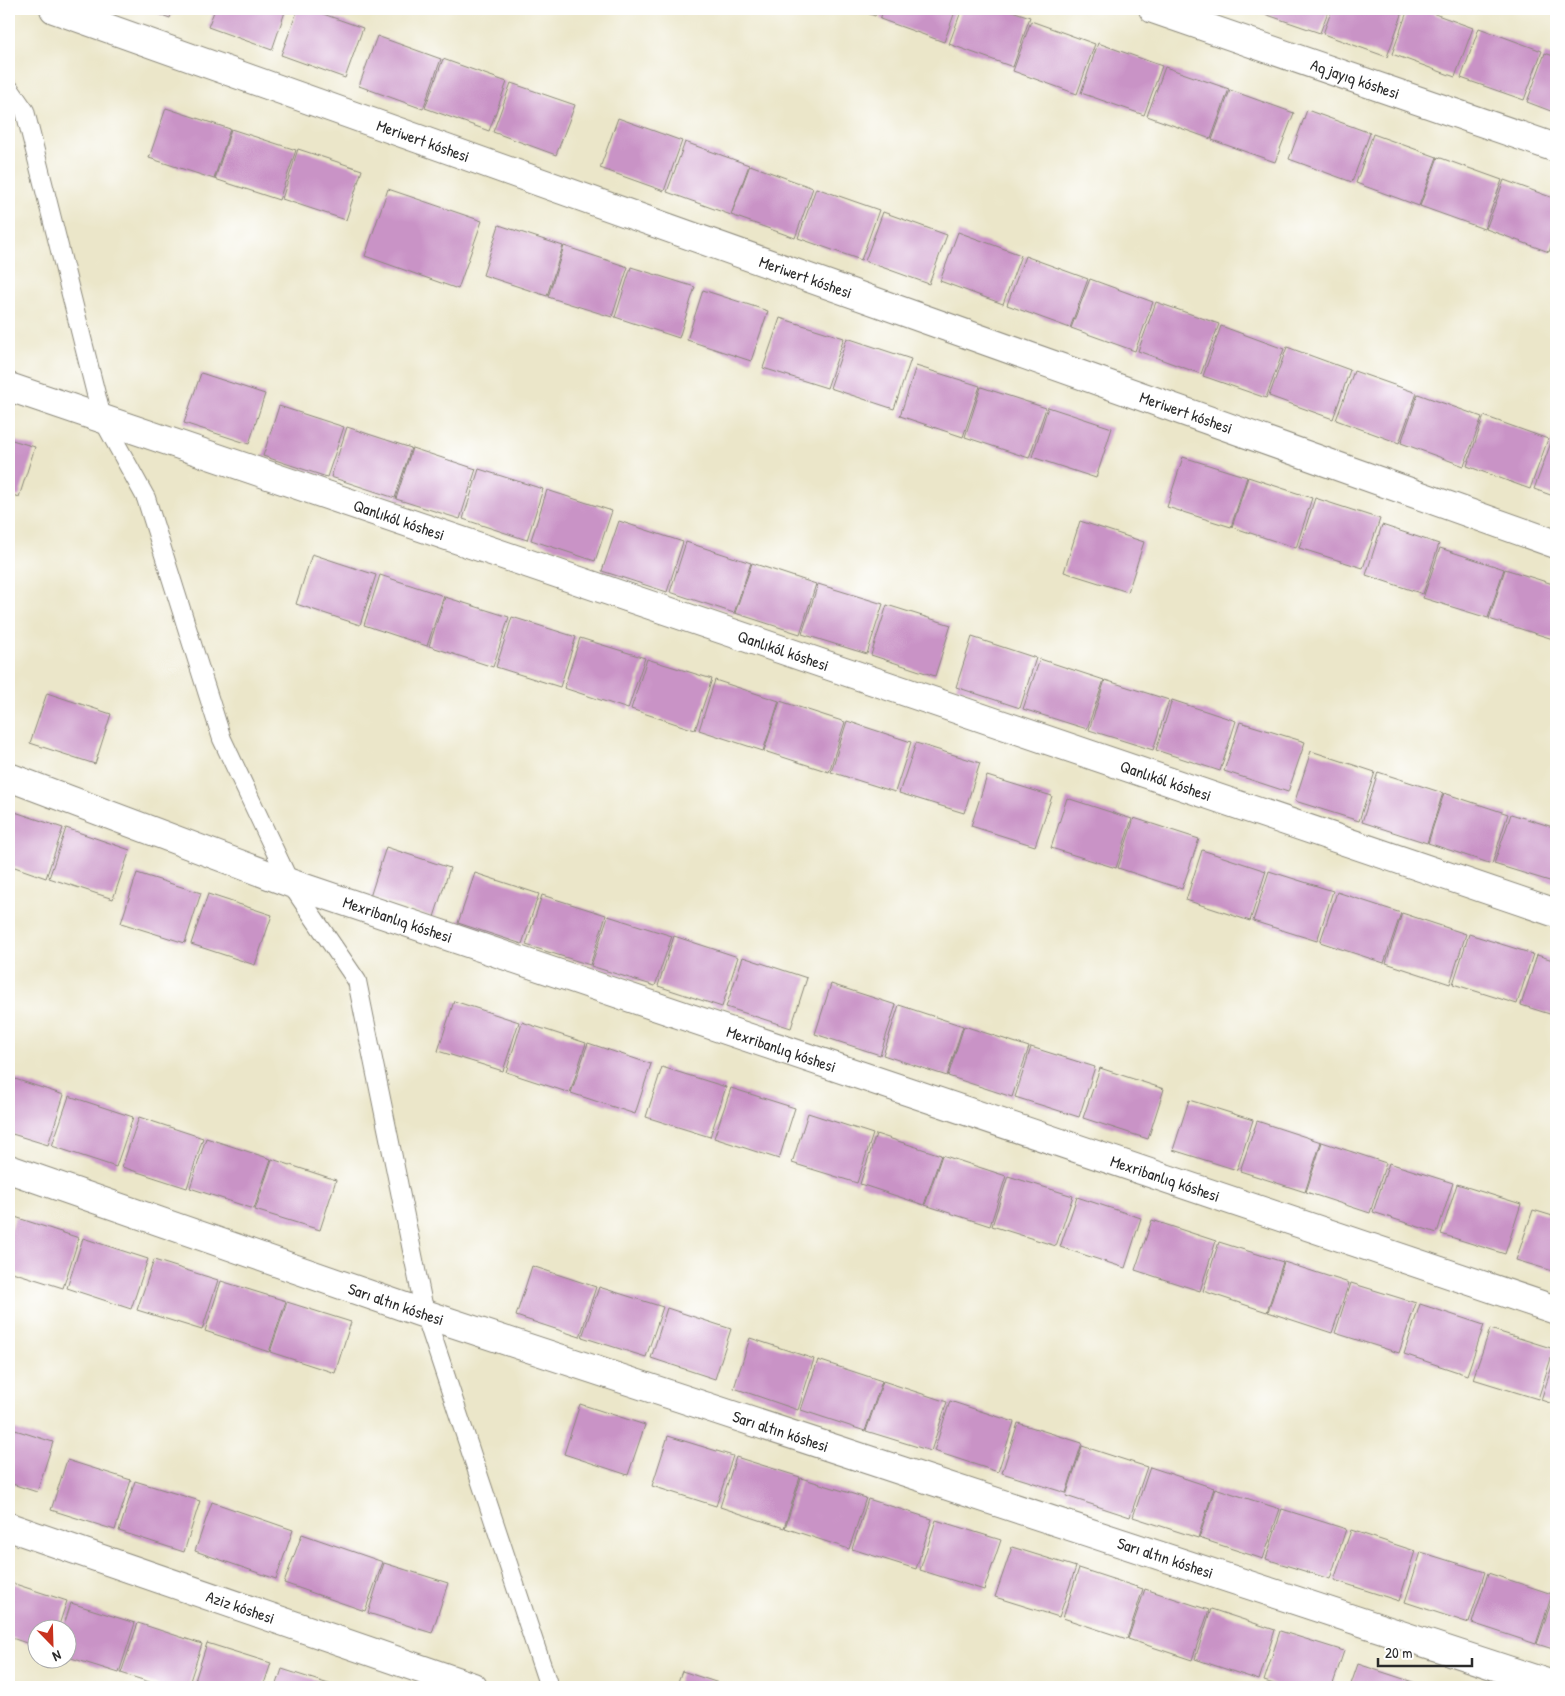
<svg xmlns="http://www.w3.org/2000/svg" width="1565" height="1696" font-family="'Patrick Hand',sans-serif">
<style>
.building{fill:#c993c6}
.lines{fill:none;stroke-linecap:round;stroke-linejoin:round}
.service-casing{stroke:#8b887a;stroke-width:20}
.minor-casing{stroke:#8b887a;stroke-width:30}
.service{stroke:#fff;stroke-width:18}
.minor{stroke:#fff;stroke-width:28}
.labels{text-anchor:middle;stroke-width:5;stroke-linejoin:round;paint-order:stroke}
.street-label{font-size:16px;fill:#2b2b2b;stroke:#fff}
</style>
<rect width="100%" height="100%" fill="#fff"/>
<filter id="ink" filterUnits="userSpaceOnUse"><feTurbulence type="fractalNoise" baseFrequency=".02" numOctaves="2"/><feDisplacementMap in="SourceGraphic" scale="10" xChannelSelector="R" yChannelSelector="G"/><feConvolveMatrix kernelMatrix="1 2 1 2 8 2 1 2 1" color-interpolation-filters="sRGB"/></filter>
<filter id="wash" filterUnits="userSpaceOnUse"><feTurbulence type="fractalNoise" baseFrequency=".0096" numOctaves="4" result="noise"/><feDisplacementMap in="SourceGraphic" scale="20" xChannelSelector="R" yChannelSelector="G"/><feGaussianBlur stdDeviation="1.12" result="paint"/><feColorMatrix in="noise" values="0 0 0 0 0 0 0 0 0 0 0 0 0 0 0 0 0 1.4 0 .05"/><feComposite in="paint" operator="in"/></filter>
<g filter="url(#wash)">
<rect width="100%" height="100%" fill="#ebe6c9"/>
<g id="blocks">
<path class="building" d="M145,9H173L170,18Z
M215,9H286L272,50L208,27Z
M298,9H309L363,28L345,78L281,55Z
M857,9H878L875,16Z
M884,9H956L944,42L880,19Z
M962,9H1006L1030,17L1013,67L949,44Z
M1257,9H1329L1320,33L1256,11Z
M1332,9H1404L1387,57L1323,34Z
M1408,9H1421L1473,28L1455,77L1392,54Z
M1031,21L1095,44L1077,94L1013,71Z
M1479,28L1542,51L1524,100L1461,78Z
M377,36L441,59L423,109L359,86Z
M1098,43L1162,66L1144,115L1081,93Z
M1545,53L1556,57V113L1527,102Z
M443,59L507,82L489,131L425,108Z
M1165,67L1229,89L1211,139L1147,116Z
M511,83L575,105L556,155L493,132Z
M1230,90L1294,113L1275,162L1212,140Z
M166,108L230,129L214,179L149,158Z
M1307,110L1370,133L1352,182L1289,159Z
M618,118L682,141L664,191L600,168Z
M231,129L296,150L279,200L215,179Z
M1373,134L1437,157L1419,206L1356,183Z
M685,142L749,165L731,215L667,192Z
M298,149L362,170L346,220L282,199Z
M1438,157L1502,180L1484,229L1420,206Z
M750,165L813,188L795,238L731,215Z
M1504,180L1556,199V232L1549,252L1486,229Z
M816,188L879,210L861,260L798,238Z
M388,189L482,221L458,289L365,256Z
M883,212L947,235L929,284L865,261Z
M499,225L563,246L547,296L483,275Z
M958,232L1021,255L1003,304L940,281Z
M564,246L628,267L612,317L548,297Z
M1025,256L1088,279L1070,328L1007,305Z
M631,267L695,287L679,338L615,317Z
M1090,279L1153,302L1135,351L1071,328Z
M703,290L768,311L751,361L687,340Z
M1156,302L1219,324L1201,374L1138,351Z
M780,318L844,338L827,388L763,368Z
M1221,326L1284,349L1266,398L1203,376Z
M847,338L911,359L894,409L830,388Z
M1287,347L1350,370L1333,419L1269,396Z
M916,366L980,386L963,437L900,416Z
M1354,371L1417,393L1399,443L1336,420Z
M201,373L265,394L249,444L184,423Z
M981,387L1046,408L1029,458L965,437Z
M1418,394L1482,417L1464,466L1401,443Z
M279,406L344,427L327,477L263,456Z
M1048,407L1112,428L1096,478L1032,457Z
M1484,416L1548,439L1530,489L1467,466Z
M347,427L411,448L395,498L331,477Z
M9,439L35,447L19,497L9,494Z
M1552,440L1556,442V497L1534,489Z
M412,448L476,469L460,519L396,499Z
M1183,457L1247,477L1231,527L1167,507Z
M479,469L543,489L527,540L463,519Z
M1248,477L1312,498L1296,548L1232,527Z
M547,490L612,511L595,561L531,540Z
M1315,498L1380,519L1363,568L1299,548Z
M619,521L683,542L667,592L602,571Z
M1080,521L1144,542L1128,592L1064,572Z
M1382,525L1439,544L1423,594L1366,575Z
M686,542L751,563L734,613L670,592Z
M1440,548L1504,569L1488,618L1423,598Z
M312,554L376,575L360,625L296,604Z
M752,563L816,584L800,634L735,613Z
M1505,569L1556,585V630L1553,639L1489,619Z
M380,575L444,596L427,646L364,625Z
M818,584L883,604L867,654L802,634Z
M445,597L509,617L493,667L429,646Z
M887,605L951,625L935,676L871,655Z
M512,617L576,637L560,687L496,667Z
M972,637L1036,658L1020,708L956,687Z
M580,638L645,658L628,709L564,688Z
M647,659L712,679L695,730L631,709Z
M1040,659L1104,680L1087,729L1023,709Z
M715,680L779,701L763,751L699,730Z
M1105,680L1169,700L1153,750L1089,730Z
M47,693L111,714L95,764L30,743Z
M1172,700L1236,721L1220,771L1156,750Z
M780,701L845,722L829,772L764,751Z
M847,721L911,742L895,792L831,772Z
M1240,722L1305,742L1288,792L1224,771Z
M916,743L980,763L964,813L899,793Z
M1311,751L1375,772L1359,821L1295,801Z
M1378,772L1443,793L1427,843L1362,822Z
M987,776L1052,796L1035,846L971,826Z
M1444,793L1508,814L1492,864L1428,843Z
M1067,798L1132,819L1116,868L1051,848Z
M9,810L63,828L46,878L9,865Z
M1511,814L1556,828V883L1494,864Z
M1134,818L1199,839L1182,889L1118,868Z
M66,828L130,850L113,899L49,878Z
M386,847L450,868L434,917L370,897Z
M1202,850L1266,871L1250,921L1186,900Z
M1269,871L1333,891L1317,941L1253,921Z
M137,873L201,893L185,943L121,923Z
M475,873L539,894L522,944L458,923Z
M1337,892L1401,913L1384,963L1320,942Z
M208,894L272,915L255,965L191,944Z
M542,895L606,915L590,965L526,945Z
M1402,913L1466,934L1450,984L1386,963Z
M608,916L672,936L655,986L591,966Z
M1469,934L1533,954L1517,1004L1453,984Z
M674,936L738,957L722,1007L658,986Z
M1537,955L1556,961V1016L1521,1005Z
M743,957L807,978L791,1028L726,1007Z
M831,984L896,1005L880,1055L815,1034Z
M454,1001L519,1022L503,1071L438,1051Z
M899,1005L963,1026L947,1076L883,1055Z
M522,1022L586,1043L570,1093L506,1072Z
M964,1026L1029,1047L1012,1097L948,1076Z
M588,1043L651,1064L635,1114L571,1093Z
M1031,1047L1095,1067L1079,1117L1015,1097Z
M662,1067L726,1087L710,1137L646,1117Z
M1100,1068L1164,1089L1148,1139L1083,1118Z
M9,1077L64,1095L48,1145L9,1133Z
M731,1088L795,1108L779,1159L714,1138Z
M69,1096L133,1117L116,1167L52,1146Z
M1189,1100L1253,1120L1237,1170L1173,1150Z
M808,1113L873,1134L857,1183L792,1163Z
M139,1117L203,1138L187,1188L122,1167Z
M1257,1121L1321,1142L1305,1192L1240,1171Z
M876,1134L941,1155L924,1205L860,1184Z
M206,1138L271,1159L254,1209L190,1188Z
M1322,1142L1386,1163L1370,1213L1306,1192Z
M942,1155L1006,1176L990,1226L925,1205Z
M272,1159L336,1180L320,1230L255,1210Z
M1389,1163L1453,1183L1437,1233L1373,1212Z
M1008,1176L1073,1196L1056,1246L992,1226Z
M1457,1184L1521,1204L1505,1254L1441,1234Z
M1077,1197L1141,1218L1125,1268L1060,1247Z
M1533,1210L1556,1217V1272L1516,1260Z
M15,1217L79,1238L63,1288L9,1271V1237Z
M1152,1220L1216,1241L1200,1291L1135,1270Z
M83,1238L148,1259L131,1309L67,1288Z
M1219,1242L1283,1262L1267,1312L1203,1291Z
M154,1260L218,1280L202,1330L137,1310Z
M1284,1262L1349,1283L1332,1333L1268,1312Z
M532,1266L596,1287L580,1337L516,1316Z
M221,1281L286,1301L269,1352L205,1331Z
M1351,1283L1416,1303L1399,1353L1335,1333Z
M599,1287L663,1307L646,1357L582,1337Z
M287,1302L351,1322L335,1373L270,1352Z
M1420,1304L1484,1325L1467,1375L1404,1354Z
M667,1308L731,1329L715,1379L651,1358Z
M1490,1329L1554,1349L1538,1399L1473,1379Z
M750,1338L814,1359L798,1410L734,1388Z
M1556,1354V1405L1541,1400Z
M818,1360L882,1381L865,1431L801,1410Z
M883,1381L947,1402L931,1451L866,1431Z
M950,1401L1014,1422L998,1472L934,1451Z
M580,1404L645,1425L628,1475L564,1454Z
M1018,1423L1082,1443L1066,1493L1002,1473Z
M9,1428L53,1442L37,1492L9,1483Z
M668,1436L733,1456L716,1506L652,1486Z
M1082,1446L1147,1467L1130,1517L1066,1496Z
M736,1457L800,1477L784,1528L720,1507Z
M67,1460L131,1480L115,1530L51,1510Z
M1150,1467L1214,1488L1198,1538L1133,1517Z
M801,1478L866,1498L849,1549L785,1528Z
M135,1481L200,1501L184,1552L119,1531Z
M1215,1488L1280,1509L1263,1559L1199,1538Z
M868,1499L932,1519L916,1569L852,1549Z
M212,1502L293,1530L276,1579L195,1551Z
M1282,1509L1346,1529L1330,1579L1266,1559Z
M936,1520L1001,1540L984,1590L920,1570Z
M1351,1530L1415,1551L1399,1601L1334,1580Z
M302,1534L383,1562L365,1611L284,1583Z
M1012,1547L1076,1567L1059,1617L995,1597Z
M1421,1552L1485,1572L1469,1623L1405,1602Z
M384,1563L448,1583L432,1633L368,1613Z
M1079,1568L1143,1589L1127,1639L1063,1618Z
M1488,1573L1552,1594L1536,1644L1472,1623Z
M9,1582L67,1601L58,1628H38V1647L9,1637Z
M1145,1589L1209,1610L1192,1660L1128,1639Z
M1554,1594L1556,1595V1650L1537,1644Z
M71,1603L135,1623L119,1673L68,1657V1628H63Z
M1211,1609L1275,1630L1259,1680L1195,1659Z
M138,1623L202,1644L188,1687H165L121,1673Z
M1280,1631L1344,1651L1332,1687H1284L1264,1681Z
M207,1643L271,1663L263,1687H193Z
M1358,1664L1422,1685L1421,1687H1350Z
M282,1669L338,1687H276Z
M682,1671L731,1687H676Z"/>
</g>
</g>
<g filter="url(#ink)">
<use href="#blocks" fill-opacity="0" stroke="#8b887a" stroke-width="1"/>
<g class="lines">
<defs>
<path id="service" d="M9,88L25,111L102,418L146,498L222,739L290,883L357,981L425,1314L549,1687"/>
<g id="minor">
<path id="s1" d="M54,9L1556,544"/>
<path id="s2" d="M1153,9L1556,148"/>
<path id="s3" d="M9,387L1556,913"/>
<path id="s4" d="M9,777L290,883L1556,1310"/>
<path id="s5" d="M9,1169L425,1314L1556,1686"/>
<path id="s6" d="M9,1527L473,1687"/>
</g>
</defs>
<use href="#service" class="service-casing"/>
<use href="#minor" class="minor-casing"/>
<use href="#service" class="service"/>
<use href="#minor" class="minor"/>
</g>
</g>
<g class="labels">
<g class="street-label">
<text dy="6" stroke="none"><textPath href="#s2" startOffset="214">Aq jayıq kóshesi</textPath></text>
<text dy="6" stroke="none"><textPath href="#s1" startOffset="392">Meriwert kóshesi</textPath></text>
<text dy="6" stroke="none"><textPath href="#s1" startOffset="798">Meriwert kóshesi</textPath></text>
<text dy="6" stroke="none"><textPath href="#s1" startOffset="1202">Meriwert kóshesi</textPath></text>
<text dy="6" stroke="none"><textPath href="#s3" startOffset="412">Qanlıkól kóshesi</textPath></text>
<text dy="6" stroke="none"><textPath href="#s3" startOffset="818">Qanlıkól kóshesi</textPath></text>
<text dy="6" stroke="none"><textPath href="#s3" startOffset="1222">Qanlıkól kóshesi</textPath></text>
<text dy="6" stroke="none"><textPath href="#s4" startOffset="414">Mexribanlıq kóshesi</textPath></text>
<text dy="6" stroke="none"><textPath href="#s4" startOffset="819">Mexribanlıq kóshesi</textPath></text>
<text dy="6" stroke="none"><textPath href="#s4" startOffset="1224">Mexribanlıq kóshesi</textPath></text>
<text dy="6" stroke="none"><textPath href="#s5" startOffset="410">Sarı altın kóshesi</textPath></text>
<text dy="6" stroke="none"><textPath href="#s5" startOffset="815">Sarı altın kóshesi</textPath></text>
<text dy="6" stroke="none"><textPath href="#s5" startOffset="1220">Sarı altın kóshesi</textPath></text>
<text dy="6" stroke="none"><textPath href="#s6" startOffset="245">Aziz kóshesi</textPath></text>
</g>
</g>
<rect width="1565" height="1696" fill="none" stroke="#fff" stroke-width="30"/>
<g transform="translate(52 1644) rotate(157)"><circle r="24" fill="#ffffff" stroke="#aaaaaa"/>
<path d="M0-4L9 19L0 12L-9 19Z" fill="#c8321e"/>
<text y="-8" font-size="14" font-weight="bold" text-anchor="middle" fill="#2b2b2b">N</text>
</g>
<path d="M1378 1658v8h94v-8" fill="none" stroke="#2b2b2b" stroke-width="2.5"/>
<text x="1385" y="1658" font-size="15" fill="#2b2b2b" stroke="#ffffff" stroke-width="4" paint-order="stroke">20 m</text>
</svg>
